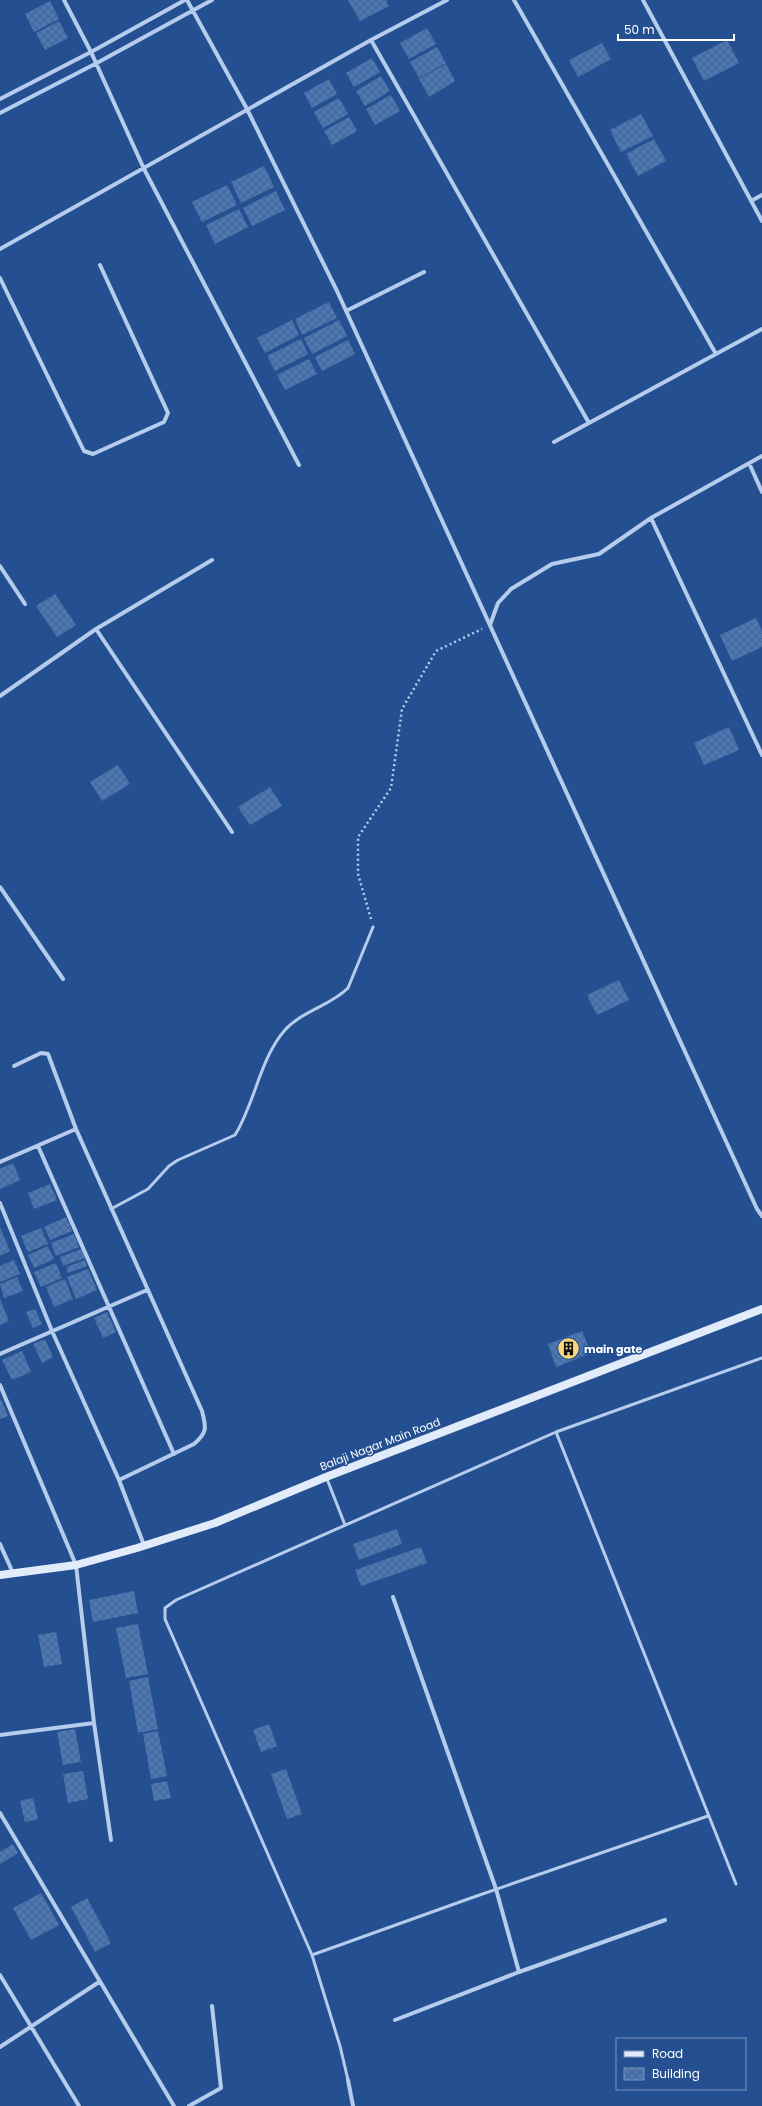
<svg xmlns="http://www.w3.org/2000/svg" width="762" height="2106" font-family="Poppins,sans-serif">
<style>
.building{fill:url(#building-cross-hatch)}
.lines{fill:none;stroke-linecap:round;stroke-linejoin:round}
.path{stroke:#b5ccec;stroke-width:2.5;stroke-dasharray:2 3;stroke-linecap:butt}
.lane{stroke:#b5ccec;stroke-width:3}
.street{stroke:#b5ccec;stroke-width:4}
.secondary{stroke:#e1ebfa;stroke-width:8}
.labels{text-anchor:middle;stroke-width:3;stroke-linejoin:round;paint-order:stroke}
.poi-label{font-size:11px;font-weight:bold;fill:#fff;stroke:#244f91;text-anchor:start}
.street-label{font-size:11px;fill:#fff;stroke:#244f91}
</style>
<defs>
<pattern id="building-cross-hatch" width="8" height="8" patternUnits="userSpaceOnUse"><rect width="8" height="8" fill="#4c78b7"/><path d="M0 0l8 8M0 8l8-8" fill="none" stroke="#4c6282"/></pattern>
</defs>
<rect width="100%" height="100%" fill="#244f91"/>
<path class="building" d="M348,0H386L389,6L360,21Z
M50,1L59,19L34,32L25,14Z
M59,21L68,38L45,50L36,33Z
M427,28L436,44L409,59L400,43Z
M727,40L739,63L704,81L692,58Z
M602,43L611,59L578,77L569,60Z
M437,47L446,63L419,78L410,62Z
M372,58L380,72L354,87L346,73Z
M446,64L455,81L429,97L419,79Z
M381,76L390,91L365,106L356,91Z
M329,79L337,94L312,108L304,93Z
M391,95L400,111L375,125L366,109Z
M339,98L348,114L323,128L314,112Z
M641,114L653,136L621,152L610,130Z
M349,117L357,131L332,145L324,131Z
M654,139L666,161L638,176L626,154Z
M264,166L274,187L241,203L231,182Z
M227,185L237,205L202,222L192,202Z
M276,191L285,210L252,226L243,208Z
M239,209L248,227L215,244L206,225Z
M329,302L337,318L302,335L295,319Z
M292,320L299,335L265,353L257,338Z
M339,320L347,336L312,354L304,338Z
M301,339L308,354L275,371L267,356Z
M348,340L355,354L322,371L315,357Z
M309,359L317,374L285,390L277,375Z
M55,594L76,625L57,637L36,606Z
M756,618L762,631V647L732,661L720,635Z
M729,727L739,750L704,765L694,743Z
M118,765L130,784L102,801L90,782Z
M270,787L282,806L250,825L238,807Z
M619,980L629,1000L597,1015L587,995Z
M13,1163L20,1180L0,1189V1169Z
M50,1184L57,1200L34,1209L28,1193Z
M66,1217L72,1231L50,1240L44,1227Z
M0,1227L10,1251L0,1256Z
M41,1228L48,1244L28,1252L21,1236Z
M74,1234L79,1247L56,1256L51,1243Z
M48,1246L54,1259L34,1268L28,1255Z
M81,1249L85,1258L63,1266L60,1257Z
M14,1260L20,1274L0,1282V1266Z
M85,1260L87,1266L68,1273L66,1267Z
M56,1263L62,1278L41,1287L34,1272Z
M88,1269L97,1290L76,1299L67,1277Z
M17,1277L23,1291L4,1298L0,1284Z
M65,1279L73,1299L54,1307L46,1287Z
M0,1299L9,1321L0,1325Z
M35,1309L42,1324L33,1328L26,1312Z
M107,1312L116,1332L103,1338L94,1318Z
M582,1331L591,1353L556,1367L548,1344Z
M45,1339L53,1357L42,1363L33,1344Z
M22,1351L31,1372L12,1380L2,1360Z
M0,1397L8,1416L0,1419Z
M397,1529L402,1544L359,1560L353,1544Z
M421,1547L427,1563L361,1586L355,1570Z
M134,1591L138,1613L93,1622L89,1600Z
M138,1624L148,1674L126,1678L116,1628Z
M56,1632L62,1664L44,1667L38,1635Z
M148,1677L158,1729L138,1733L129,1681Z
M269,1724L277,1746L261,1752L253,1730Z
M75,1729L81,1762L63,1765L57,1732Z
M158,1731L167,1776L151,1779L143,1734Z
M286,1769L302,1814L287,1819L271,1774Z
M83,1771L88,1799L68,1803L63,1774Z
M167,1781L171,1798L154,1801L151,1784Z
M33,1798L38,1819L25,1822L20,1801Z
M13,1844L18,1853L0,1864V1852Z
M41,1893L59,1925L31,1940L13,1908Z
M87,1898L111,1943L95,1952L71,1907Z"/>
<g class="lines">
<path class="path" d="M371,919L358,874V837L391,788L402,709L436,651L482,629"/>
<path class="lane" d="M111,1209L148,1189L169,1166L178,1160L235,1135C255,1103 260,1058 285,1030C302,1011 330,1006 348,988L373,927
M556,1432L736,1884
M327,1479L345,1525
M312,1955L471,1898L708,1816
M348,2080L340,2046L312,1955L165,1619V1608L176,1600L556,1432L762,1358"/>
<path class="street" d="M64,0L91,52L144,169L299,465
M187,0L247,109L337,291L757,1209L762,1216
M514,0L716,354
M643,0L762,221
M371,40L589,423
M0,99L91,52L185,0
M0,113L95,64L212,0
M751,201L762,195
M0,249L371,40L447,0
M0,278L84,451L93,454L164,422L168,413L100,265
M346,311L424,272
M554,442L762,329
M749,463L762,492
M651,518L762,755
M0,566L25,604
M490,625L498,603L511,589L552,564L599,554L651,518L762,456
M96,629L232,832
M0,696L96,629L212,560
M0,887L63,979
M14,1066L41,1053L48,1054L76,1129L202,1411C206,1427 208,1432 194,1444L119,1480
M38,1146L174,1454
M0,1162L76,1129
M0,1203L52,1331L119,1480L144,1545
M0,1354L147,1290
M0,1385L76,1565L94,1723L111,1840
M0,1544L13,1573
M393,1597L496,1889L519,1972L665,1920
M0,1735L94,1723
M0,1813L174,2106
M0,1975L79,2106
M395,2020L519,1972
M0,2047L99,1982
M348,2080L353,2106
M189,2106L221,2088L212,2006"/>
<path class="secondary" d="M0,1575L76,1565L137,1548L215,1523L326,1477L762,1309"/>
</g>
<defs>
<symbol id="building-disc" viewBox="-11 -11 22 22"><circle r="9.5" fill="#f7d778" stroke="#244f91"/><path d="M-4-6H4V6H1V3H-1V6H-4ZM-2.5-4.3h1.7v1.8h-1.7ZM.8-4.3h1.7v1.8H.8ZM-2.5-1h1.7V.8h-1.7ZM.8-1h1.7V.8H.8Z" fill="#111"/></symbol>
</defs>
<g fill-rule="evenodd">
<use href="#building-disc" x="556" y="1336" width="25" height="25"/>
</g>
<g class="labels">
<g class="poi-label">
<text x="584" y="1353">main gate</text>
</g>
<g class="street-label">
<text transform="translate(380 1444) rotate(-21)" y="4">Balaji Nagar Main Road</text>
</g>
</g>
<rect x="616" y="2038" width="130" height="52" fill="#244f91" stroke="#7c95bd"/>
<rect x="624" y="2051" width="20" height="6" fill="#e1ebfa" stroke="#7c95bd"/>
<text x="652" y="2058" font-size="12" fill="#ffffff">Road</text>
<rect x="624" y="2068" width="20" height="12" fill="url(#building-cross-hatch)" stroke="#7c95bd"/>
<text x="652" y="2078" font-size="12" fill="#ffffff">Building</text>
<path d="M618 34v6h116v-6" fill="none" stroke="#ffffff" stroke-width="2"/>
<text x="624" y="34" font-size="12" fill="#ffffff" stroke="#244f91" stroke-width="3" paint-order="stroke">50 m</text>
</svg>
